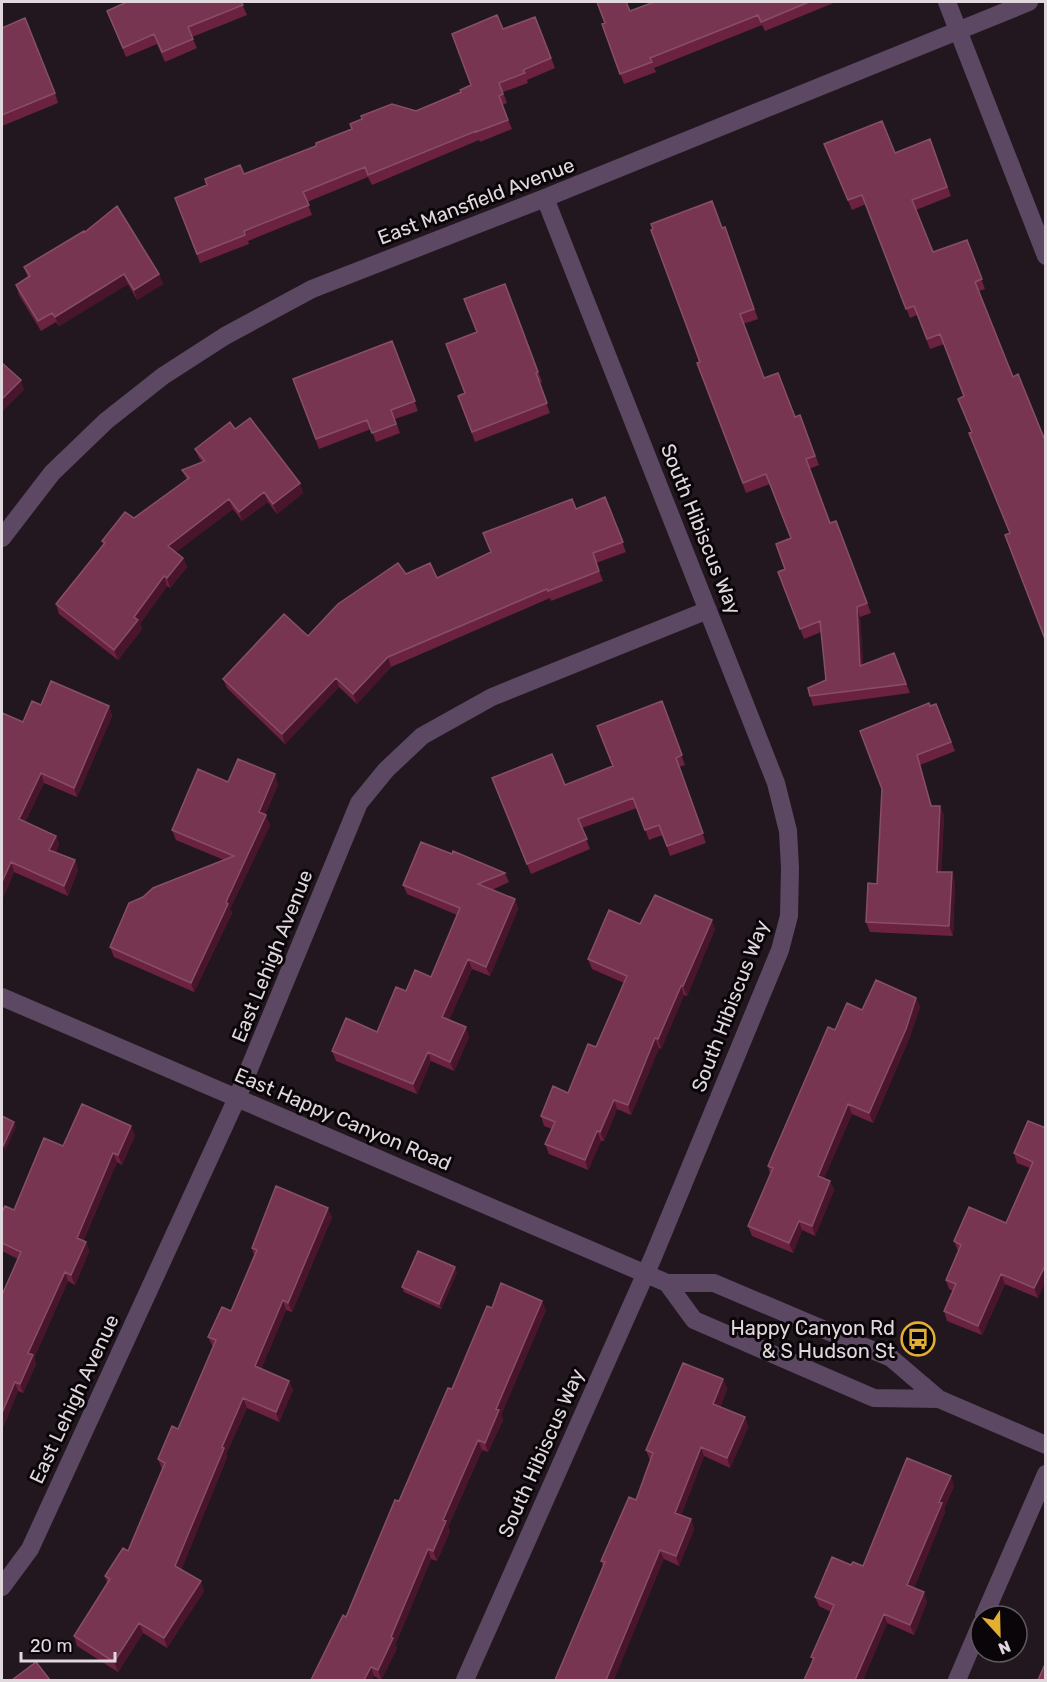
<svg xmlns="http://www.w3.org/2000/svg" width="1047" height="1682" font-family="Rubik,sans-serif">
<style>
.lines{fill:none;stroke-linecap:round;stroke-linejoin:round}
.minor{stroke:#5c4863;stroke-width:18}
.wall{fill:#6a2240}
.shaded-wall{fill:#48152c}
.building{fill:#773551;stroke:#874f67;stroke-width:1.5}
.labels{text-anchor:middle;stroke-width:6;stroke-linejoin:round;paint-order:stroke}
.street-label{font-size:20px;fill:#e1d8de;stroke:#090508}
.poi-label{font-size:20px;fill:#e1d8de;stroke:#090508;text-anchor:end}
</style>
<rect width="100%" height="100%" fill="#23171f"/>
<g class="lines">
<path class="minor" d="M947,2L1046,256
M2,538L52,473L106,421L163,376L225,336L312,289L545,198L1029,2
M2,997L667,1283H714L891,1358L939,1399L1046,1445
M667,1283L694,1320L874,1398L939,1399
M2,1587L30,1549L237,1098L359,803L386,770L422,736L492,697L708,610
M984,1616L1046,1474
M465,1680L653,1257L780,950L789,916L790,868L788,831L776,783L545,198
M957,1680L981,1624"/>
</g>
<path class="wall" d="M241,2L247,15L192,37L197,48L165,62L157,44L126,57L107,11Z
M654,2H836L765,31L762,25L654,68L656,72L624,84L602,24L630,11Z
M535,17L555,68L527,80L528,83L503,92L507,103L502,105L512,129L480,142L479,140L372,185L368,177L307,202L312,215L248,241L249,244L200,263L175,198L244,174L416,111L461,92L471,85L503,29Z
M2,28L55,93L58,103L2,126Z
M930,139L951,196L916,210L933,252L967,240L985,289L979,291L1013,377L1046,443V642L1005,535L1010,533L971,432L964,396L944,344L930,349L917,315L910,318L866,204L852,210L824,144L895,153Z
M725,227L758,319L743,324L764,378L795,417L800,415L819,465L809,469L830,523L836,521L871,613L860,617L863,665L894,653L910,693L813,706L810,696L826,680L821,632L804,639L778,572L785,569L791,538L770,484L746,493L697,363L699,362L653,229L722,228Z
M85,232L159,274L163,284L137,300L128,284L59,326L56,322L41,331L19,295L16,285L28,278L24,267Z
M505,284L542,382L539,383L550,413L475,442L458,396L465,393L477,332Z
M392,341L418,411L395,419L400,433L376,442L371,429L319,449L293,379Z
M235,429L300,483L303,493L277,514L268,502L242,521L233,509L176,552L183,558L187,567L170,588L167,586L140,624L142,629L118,660L59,614L56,604L103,544L102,541L187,480L182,470L202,462L199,458L195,449Z
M605,497L626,552L596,563L603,581L551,601L550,598L391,667L357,704L339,687L285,744L227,688L223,679L308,636L406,574L437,578L491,553L483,533L576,509Z
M662,701L685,765L679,767L706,843L670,856L663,835L649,840L637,808L582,828L590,849L531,874L496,788L565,785L612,766Z
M936,704L955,751L920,765L932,806H940L944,816L941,872L955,882L953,936L870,932L866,922L877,884L930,706Z
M41,705L109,706L112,716L77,797L44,783L25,822L56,836L59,845L56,852L75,860L78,870L68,896L14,872L2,900V713L23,722Z
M228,782L278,784L265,815L270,825L230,909L232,913L194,992L114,957L110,947L143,897L224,860L176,840L172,830Z
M452,854L505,873L509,882L492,890L515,899L518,909L490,976L472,969L449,1020L469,1037L454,1071L431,1061L417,1094L336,1061L332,1051L377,1032L406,991L431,977L457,915L407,894L403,885Z
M640,924L715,929L687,996L684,995L661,1049L659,1048L631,1115L617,1109L604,1141H601L588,1170L549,1154L545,1144L552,1129L544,1126L541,1116L568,1093L596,1047L624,983L592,969L588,959Z
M916,998L920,1007L909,1039L873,1123L852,1114L824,1178L830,1181L834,1190L815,1236L802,1230L793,1253L752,1236L748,1226L770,1174L768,1166L835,1030L862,1010Z
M1046,1128L1038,1298L1005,1284L982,1335L947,1321L944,1311L953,1291L949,1289L946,1280L958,1251L954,1241L1006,1223L1030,1168L1017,1163L1014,1153Z
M135,1135L122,1165L117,1162L83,1241L86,1242L89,1251L75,1285L68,1281L34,1358L36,1364L23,1393L18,1391L2,1430L18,1259L2,1251V1212L14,1210L63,1146Z
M332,1217L292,1312L286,1310L261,1369L289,1381L293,1390L279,1422L247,1408L226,1454L227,1457L181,1570L204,1591L167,1648L143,1633L118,1672L77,1646L74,1636L107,1583L105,1576L128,1551L162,1469L158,1459L178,1429L213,1347L208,1337L231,1311L254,1255L252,1248Z
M457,1272L441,1309L404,1292L402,1287Z
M492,1308L546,1310L501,1415L503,1420L488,1452L482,1450L448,1527L450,1531L437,1561L431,1559L395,1645L397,1648L381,1680L374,1676L346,1617L399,1501Z
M723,1379L727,1389L720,1407L745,1417L748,1427L730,1468L704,1456L681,1515L691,1519L694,1529L679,1566L664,1559L603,1566L601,1561L636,1500L650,1460L646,1450Z
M954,1486L944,1509L945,1512L914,1588L927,1602L914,1635L887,1623L863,1680H804L813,1660L811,1657L831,1612L819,1606L815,1597L851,1565L863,1566Z"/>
<path class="shaded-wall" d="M124,274L128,284L59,326L55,317Z
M159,274L163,284L137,300L134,290Z
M21,380L24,390L2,412V399Z
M300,483L303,493L277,514L273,504Z
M264,492L268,502L242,521L239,512Z
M229,499L233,509L172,555L168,546Z
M183,558L187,567L170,588L167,578Z
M164,576L167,586L140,624L142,629L118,660L114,650L134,617Z
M857,607L860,617L864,676L860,666Z
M388,657L391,667L357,704L353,694Z
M336,678L339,687L285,744L282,734Z
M109,706L112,716L77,797L74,788Z
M41,773L44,783L22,828L19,819Z
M275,774L278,784L262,822L259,812Z
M940,806L944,816L941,881L937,872Z
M266,815L270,825L230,909L232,913L194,992L191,983L226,902Z
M56,836L59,845L53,859L49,850Z
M75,860L78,870L68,896L64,886Z
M11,862L14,872L2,900V882Z
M952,872L955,882L953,936L949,926Z
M515,899L518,909L490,976L486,967Z
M712,920L715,929L687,996L683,986Z
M468,959L472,969L446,1027L442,1017Z
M681,986L684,995L661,1049L658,1039Z
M916,998L920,1007L909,1039L873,1123L869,1113Z
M466,1027L469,1037L454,1071L450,1062Z
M655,1038L659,1048L631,1115L628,1105Z
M428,1052L431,1061L417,1094L413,1084Z
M614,1100L617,1109L604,1141L600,1132Z
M848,1104L852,1114L821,1185L818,1176Z
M14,1122L16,1127L5,1151L3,1146Z
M131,1126L135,1135L122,1165L118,1155Z
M597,1131L601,1141L588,1170L585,1160Z
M113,1153L117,1162L80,1247L77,1238Z
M830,1181L834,1190L815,1236L812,1226Z
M328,1208L332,1217L292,1312L288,1303Z
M799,1221L802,1230L793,1253L789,1243Z
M86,1242L89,1251L75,1285L71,1275Z
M1046,1264V1281L1038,1298L1034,1288Z
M455,1267L457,1272L441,1309L439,1304Z
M65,1272L68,1281L34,1358L36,1364L23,1393L20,1384L28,1353Z
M1001,1274L1005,1284L982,1335L978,1326Z
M283,1300L286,1310L258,1376L255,1366Z
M542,1301L546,1310L501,1415L503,1420L488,1452L485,1443L496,1409Z
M723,1379L727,1389L717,1414L713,1404Z
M289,1381L293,1390L279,1422L276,1412Z
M15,1382L18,1391L2,1430V1413Z
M243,1398L247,1408L226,1454L227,1457L179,1576L175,1566L222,1447Z
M745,1417L748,1427L730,1468L727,1458Z
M478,1440L482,1450L448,1527L450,1531L437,1561L433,1551L443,1520Z
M701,1447L704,1456L679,1522L675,1513Z
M951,1476L954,1486L944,1509L945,1512L911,1595L907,1585L939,1502Z
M691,1519L694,1529L679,1566L676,1556Z
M428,1549L431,1559L395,1645L397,1648L381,1680L378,1670Z
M660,1550L664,1559L614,1680H606Z
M201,1581L204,1591L167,1648L164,1638Z
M924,1592L927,1602L914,1635L910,1625Z
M884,1614L887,1623L863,1680H855Z
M139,1623L143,1633L118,1672L114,1662Z
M371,1667L374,1676L372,1680H364Z"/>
<path class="building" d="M127,2H241L243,5L188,27L193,39L162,52L154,34L123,48L107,11Z
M597,2H626L630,11L654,2H809L761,22L758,15L650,58L652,62L620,74L602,24L605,23Z
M497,15L503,29L535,17L551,58L523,70L525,73L499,83L503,94L499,96L508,120L476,132V131L368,175L365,167L303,192L309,205L244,231L245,235L197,254L175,198L207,185L205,179L240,165L244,174L316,146V143L352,129L350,124L362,119L361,116L392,104L416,111L461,92L460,90L471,85L452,34Z
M25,18L55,93L2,115V28Z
M882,121L895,153L930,139L947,187L912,200L933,252L967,240L982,279L975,282L1013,377L1018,374L1046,443V639H1045L1005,535L1010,533L969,433L972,432L958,399L964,396L940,334L927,339L914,306L906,309L862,195L848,200L824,144Z
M712,201L722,228L725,227L754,309L740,314L764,378L778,373L795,417L800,415L815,456L806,459L830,523L836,521L867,603L857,607L860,666L894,653L906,684L810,696L808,688L826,680L820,621L800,629L778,572L785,569L776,544L791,538L766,474L743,483L697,363L700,362L651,230L653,229L651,224Z
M117,206L159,274L134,290L124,274L55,317L52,313L38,321L16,285L30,276L24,267L84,231L85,232Z
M505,284L538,372L536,373L547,403L472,432L458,396L465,393L446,344L477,332L464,299Z
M392,341L415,401L391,410L396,424L372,433L367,420L316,439L293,379Z
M2,363L21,380L2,399Z
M250,418L300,483L273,504L264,492L239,512L229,499L168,546L183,558L167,578L164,576L134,617L138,620L114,650L56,604L105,543L102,541L125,512L134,518L189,478L182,470L205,461L195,449L230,422L235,429Z
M605,497L623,542L593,553L599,571L548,591L547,589L388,657L353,694L336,678L282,734L223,679L284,614L308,636L338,604L398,563L406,574L430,563L437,578L491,552L483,533L572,499L576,509Z
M51,681L109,706L74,788L41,773L19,819L56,836L49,850L75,860L64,886L11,862L2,882V713L23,722L32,701L41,705Z
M662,701L682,755L676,758L703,833L667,846L659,825L645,830L633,798L578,819L587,839L527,864L492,778L552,754L565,785L613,766L597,726Z
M929,703L930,706L936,704L951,742L917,755L931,806H940L937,872H952L949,926L866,922L868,883L877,884L882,789L860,731Z
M238,759L275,774L259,812L266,815L226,902L228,904L191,983L110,947L129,903L143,897L153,888L234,856L172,830L198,769L228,782Z
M421,842L452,854L453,851L505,873L478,884L515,899L486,967L468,959L442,1017L466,1027L450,1062L428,1052L413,1084L332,1051L346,1018L377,1032L396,987L406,991L415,970L431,977L460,908L403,885Z
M655,895L712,920L683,986H681L658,1039L655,1038L628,1105L614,1100L600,1132L597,1131L585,1160L545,1144L555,1122L541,1116L553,1086L568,1093L588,1044L596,1047L627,976L588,959L609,910L640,924Z
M876,980L916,998L906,1029L869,1113L848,1104L818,1176L830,1181L812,1226L799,1221L789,1243L748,1226L773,1168L768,1166L828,1027L835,1030L847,1003L862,1010Z
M82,1104L131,1126L118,1155L113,1153L77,1238L86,1242L71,1275L65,1272L28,1353L33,1355L20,1384L15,1382L2,1413V1295L21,1252L2,1243V1212L5,1206L14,1210L44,1138L63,1146Z
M2,1116L14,1122L3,1146L2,1145Z
M1028,1121L1046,1128V1264L1034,1288L1001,1274L978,1326L944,1311L956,1284L946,1280L961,1245L954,1241L969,1207L1006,1223L1033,1162L1014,1153Z
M276,1186L328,1208L288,1303L283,1300L255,1366L289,1381L276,1412L243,1398L222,1447L224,1448L175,1566L201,1581L164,1638L139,1623L114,1662L74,1636L110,1579L105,1576L123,1548L128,1551L165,1463L158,1459L172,1426L178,1429L216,1340L208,1337L222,1307L231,1311L257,1250L252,1248Z
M418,1251L455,1267L439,1304L402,1287Z
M501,1283L542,1301L496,1409L499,1410L485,1443L478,1440L443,1520L446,1521L433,1551L428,1549L391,1637L393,1638L378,1670L371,1667L364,1680H311L343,1615L346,1617L395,1500L399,1501L448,1388L452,1389L487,1306L492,1308Z
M683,1363L723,1379L713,1404L745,1417L727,1458L701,1447L675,1513L691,1519L676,1556L660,1550L606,1680H555L605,1562L601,1561L629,1497L636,1500L653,1453L646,1450Z
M907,1458L951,1476L939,1502L942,1503L907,1585L924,1592L910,1625L884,1614L855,1680H804L814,1658L811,1657L834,1605L815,1597L832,1557L851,1565L853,1562L863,1566Z
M36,1662L50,1680H12Z
M1046,1662V1680H1038Z"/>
<defs>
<symbol id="bus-ring" viewBox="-11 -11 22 22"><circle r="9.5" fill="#090508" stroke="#e2af34" stroke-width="1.5"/><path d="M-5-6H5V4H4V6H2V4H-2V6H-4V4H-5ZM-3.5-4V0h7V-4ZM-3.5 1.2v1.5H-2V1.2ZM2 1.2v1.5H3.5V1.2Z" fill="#e2af34"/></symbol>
</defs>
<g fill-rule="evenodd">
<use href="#bus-ring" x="899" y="1320" width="38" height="38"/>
</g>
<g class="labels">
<g class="street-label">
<text transform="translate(476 201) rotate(-21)" y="7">East Mansfield Avenue</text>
<text transform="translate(701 529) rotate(68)" y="7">South Hibiscus Way</text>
<text transform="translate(272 956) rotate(-68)" y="7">East Lehigh Avenue</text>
<text transform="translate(730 1006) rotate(-69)" y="7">South Hibiscus Way</text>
<text transform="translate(343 1119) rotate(23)" y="7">East Happy Canyon Road</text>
<text transform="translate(74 1399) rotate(-65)" y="7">East Lehigh Avenue</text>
<text transform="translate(541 1453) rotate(-66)" y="7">South Hibiscus Way</text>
</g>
<g class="poi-label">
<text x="895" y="1335">Happy Canyon Rd<tspan x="895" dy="23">&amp; S Hudson St</tspan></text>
</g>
</g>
<rect width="1047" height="1682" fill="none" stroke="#e1d8de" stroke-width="6"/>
<g transform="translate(999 1634) rotate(158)"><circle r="28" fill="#090508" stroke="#5f595e" stroke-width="1.5"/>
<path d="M0-4.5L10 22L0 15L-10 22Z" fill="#e2af34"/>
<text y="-9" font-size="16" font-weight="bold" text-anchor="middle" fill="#e1d8de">N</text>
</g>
<path d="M21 1652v9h94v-9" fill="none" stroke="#e1d8de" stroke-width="3"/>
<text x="30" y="1652" font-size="18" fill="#e1d8de" stroke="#090508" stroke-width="4.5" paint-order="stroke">20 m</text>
</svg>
